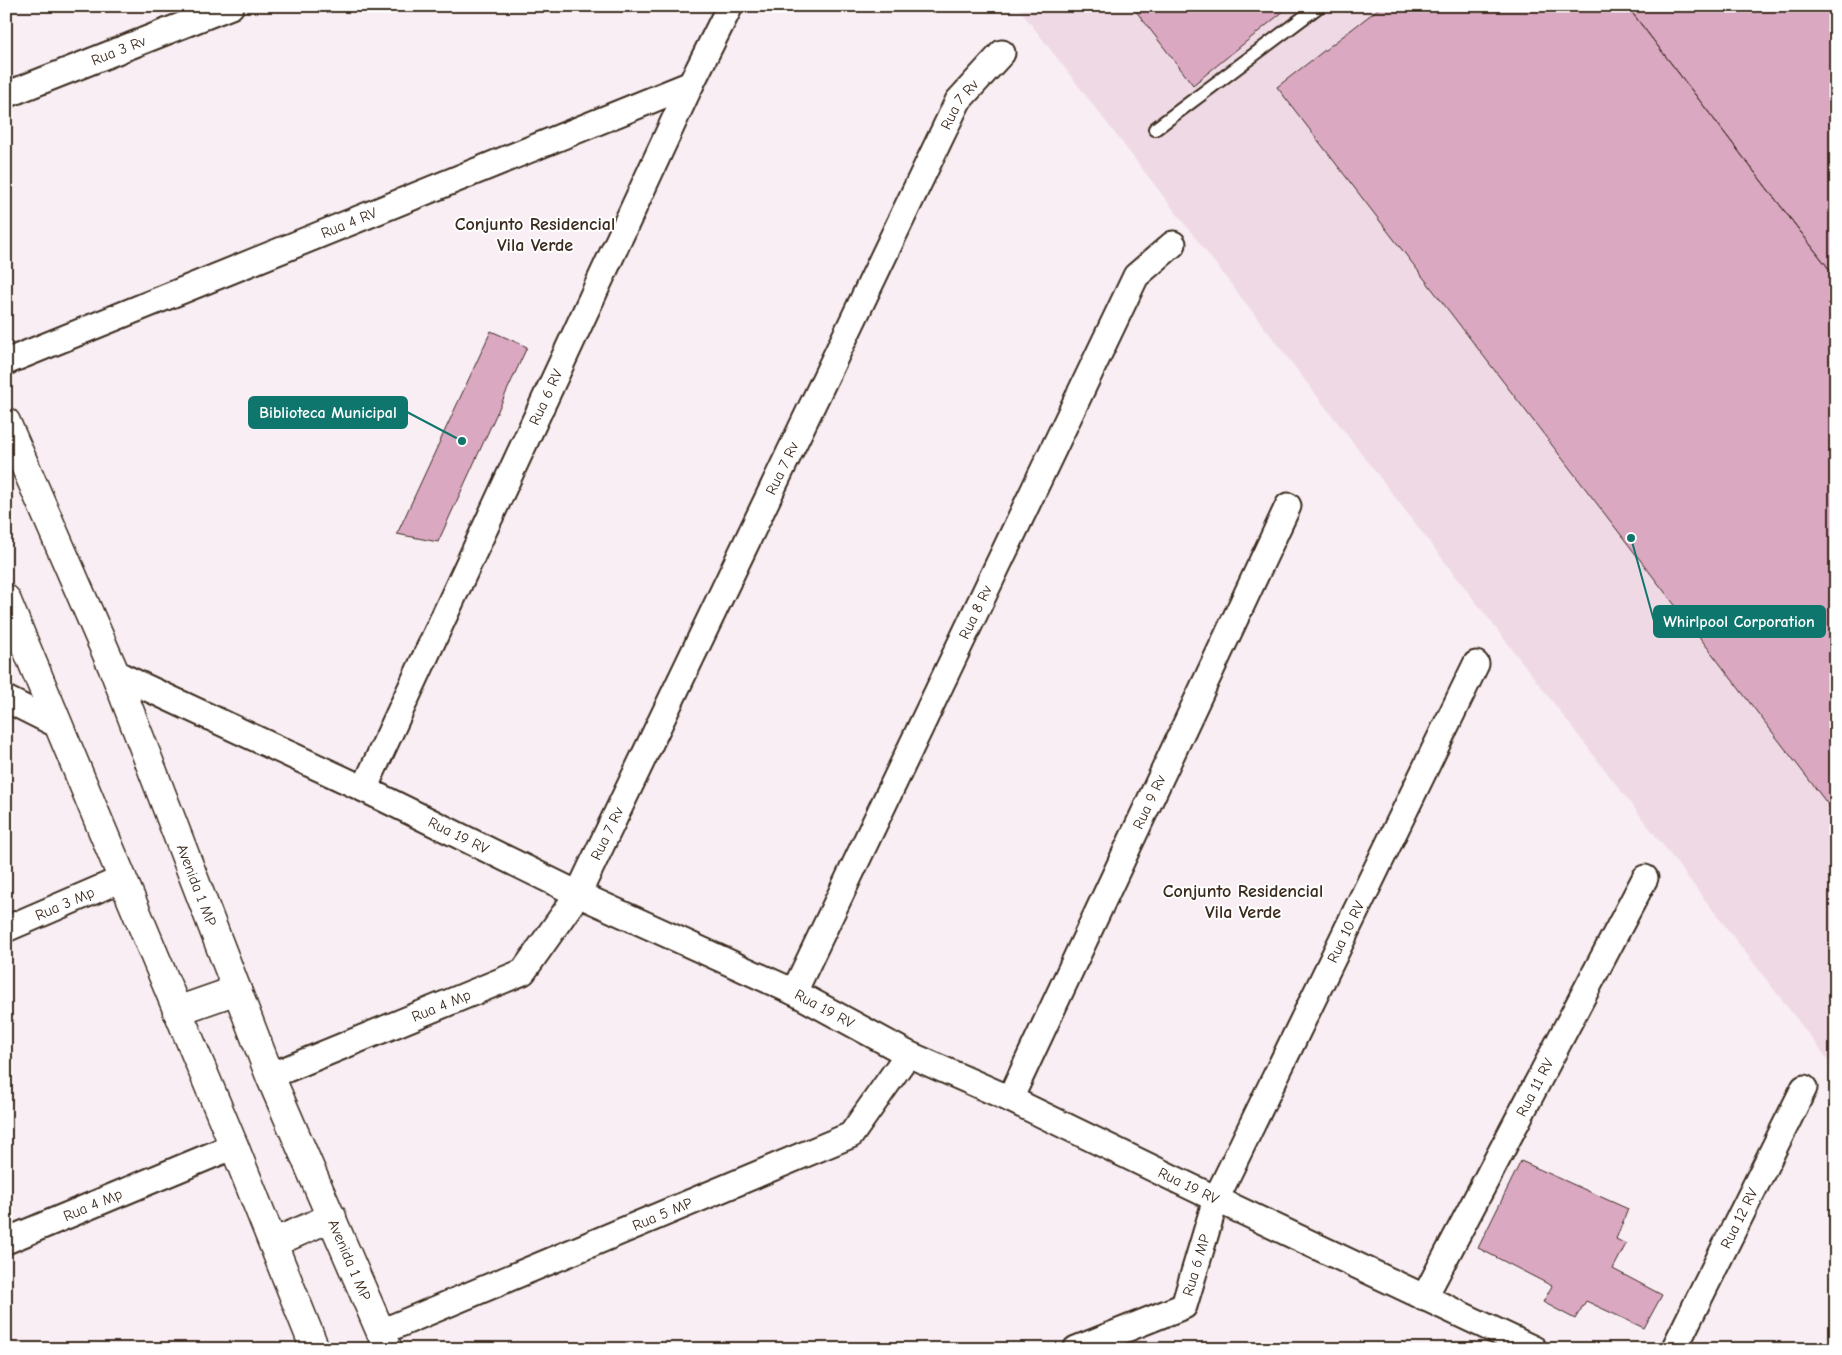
<svg xmlns="http://www.w3.org/2000/svg" width="1842" height="1355" font-family="'Comic Neue',sans-serif">
<style>
.built{fill:#efd9e4}
.building{fill:#dba8c2;stroke:#3b2a1e}
.lines{fill:none;stroke-linecap:round;stroke-linejoin:round}
.service-casing{stroke:#3b2a1e;stroke-width:16}
.minor-casing{stroke:#3b2a1e;stroke-width:29}
.tertiary-casing{stroke:#3b2a1e;stroke-width:31}
.service{stroke:#fff;stroke-width:12}
.minor{stroke:#fff;stroke-width:25}
.tertiary{stroke:#fff;stroke-width:28}
.labels{text-anchor:middle;stroke-width:4;stroke-linejoin:round;paint-order:stroke}
.street-label{font-size:15px;fill:#3b2a1e;stroke:#fff}
.quarter-label{font-size:18px;font-weight:bold;fill:#3b2a1e;stroke:#fff}
.leader{fill:none;stroke:#0f766e;stroke-width:2}
.callout-dot{fill:#0f766e;stroke:#fff;stroke-width:2}
.callout{fill:#0f766e;stroke:#0f766e;stroke-width:2}
.callout-label{font-size:16px;text-anchor:middle;font-weight:bold;fill:#fff}
</style>
<rect width="100%" height="100%" fill="#f8eef3"/>
<filter id="ink" filterUnits="userSpaceOnUse"><feTurbulence type="fractalNoise" baseFrequency=".02" numOctaves="2"/><feDisplacementMap in="SourceGraphic" scale="10" xChannelSelector="R" yChannelSelector="G"/><feConvolveMatrix kernelMatrix="1 2 1 2 8 2 1 2 1" color-interpolation-filters="sRGB"/></filter>
<g filter="url(#ink)">
<path class="built" d="M1017,6H1836V1070Z"/>
<path class="building" d="M1132,6H1290L1193,85Z
M1382,6H1627L1836,278V815L1277,87Z
M1627,6H1836V278Z
M491,331L527,347L438,542L397,534Z
M1521,1161L1628,1209L1616,1239L1626,1244L1613,1269L1662,1295L1644,1328L1586,1301L1575,1319L1543,1302L1552,1286L1478,1248Z"/>
<g class="lines">
<defs>
<path id="service" d="M1155,129L1319,6"/>
<g id="minor">
<path id="s1" d="M6,95L231,6"/>
<path id="s2" d="M6,362L691,84"/>
<path id="s3" d="M115,673L364,789L578,894L794,992L908,1054L1010,1099L1216,1199L1534,1349"/>
<path d="M6,699L58,725"/>
<path id="s4" d="M364,789L691,84L730,6"/>
<path id="s5" d="M6,929L122,879"/>
<path id="s6" d="M794,992L1136,276L1173,244"/>
<path id="s7" d="M270,1076L523,972L578,894L958,101L1002,53"/>
<path id="s8" d="M1010,1099L1288,506"/>
<path id="s9" d="M6,1241L234,1146"/>
<path id="s10" d="M1424,1298L1645,878"/>
<path id="s11" d="M381,1332L851,1135L908,1054"/>
<path id="s12" d="M1076,1349L1184,1306L1216,1199L1476,664"/>
<path id="s13" d="M1674,1349L1804,1088"/>
</g>
<g id="tertiary">
<path id="s14" d="M6,422L115,673L270,1076L388,1349"/>
<path d="M6,599L234,1146L315,1349"/>
<path d="M177,1011L237,990"/>
<path d="M273,1243L332,1217"/>
</g>
</defs>
<use href="#service" class="service-casing"/>
<use href="#minor" class="minor-casing"/>
<use href="#tertiary" class="tertiary-casing"/>
<use href="#service" class="service"/>
<use href="#minor" class="minor"/>
<use href="#tertiary" class="tertiary"/>
</g>
</g>
<g class="labels">
<g class="street-label">
<text dy="5" stroke="none"><textPath href="#s1" startOffset="121">Rua 3 Rv</textPath></text>
<text dy="5" stroke="none"><textPath href="#s7" startOffset="1246">Rua 7 Rv</textPath></text>
<text dy="5" stroke="none"><textPath href="#s2" startOffset="370">Rua 4 RV</textPath></text>
<text dy="5" stroke="none"><textPath href="#s4" startOffset="432">Rua 6 RV</textPath></text>
<text dy="5" stroke="none"><textPath href="#s7" startOffset="841">Rua 7 Rv</textPath></text>
<text dy="5" stroke="none"><textPath href="#s6" startOffset="421">Rua 8 Rv</textPath></text>
<text dy="5" stroke="none"><textPath href="#s8" startOffset="328">Rua 9 Rv</textPath></text>
<text dy="5" stroke="none"><textPath href="#s7" startOffset="436">Rua 7 Rv</textPath></text>
<text dy="5" stroke="none"><textPath href="#s3" startOffset="380">Rua 19 RV</textPath></text>
<text dy="5" stroke="none"><textPath href="#s14" startOffset="501">Avenida 1 MP</textPath></text>
<text dy="5" stroke="none"><textPath href="#s5" startOffset="64">Rua 3 Mp</textPath></text>
<text dy="5" stroke="none"><textPath href="#s12" startOffset="525">Rua 10 RV</textPath></text>
<text dy="5" stroke="none"><textPath href="#s7" startOffset="185">Rua 4 Mp</textPath></text>
<text dy="5" stroke="none"><textPath href="#s3" startOffset="785">Rua 19 RV</textPath></text>
<text dy="5" stroke="none"><textPath href="#s10" startOffset="238">Rua 11 RV</textPath></text>
<text dy="5" stroke="none"><textPath href="#s3" startOffset="1190">Rua 19 RV</textPath></text>
<text dy="5" stroke="none"><textPath href="#s9" startOffset="94">Rua 4 Mp</textPath></text>
<text dy="5" stroke="none"><textPath href="#s11" startOffset="305">Rua 5 MP</textPath></text>
<text dy="5" stroke="none"><textPath href="#s13" startOffset="146">Rua 12 RV</textPath></text>
<text dy="5" stroke="none"><textPath href="#s14" startOffset="906">Avenida 1 MP</textPath></text>
<text dy="5" stroke="none"><textPath href="#s12" startOffset="159">Rua 6 MP</textPath></text>
</g>
<g class="quarter-label">
<text x="535" y="230">Conjunto Residencial<tspan x="535" dy="21">Vila Verde</tspan></text>
<text x="1243" y="897">Conjunto Residencial<tspan x="1243" dy="21">Vila Verde</tspan></text>
</g>
</g>
<path class="leader" d="M462 441L407 412M1631 538L1654 621"/>
<g class="callout-dot">
<circle cx="462" cy="441" r="5"/>
<circle cx="1631" cy="538" r="5"/>
</g>
<g class="callout">
<rect x="249" y="397" width="158" height="31" rx="5"/>
<rect x="1654" y="606" width="171" height="31" rx="5"/>
</g>
<g class="callout-label">
<text x="328" y="418">Biblioteca Municipal</text>
<text x="1739" y="627">Whirlpool Corporation</text>
</g>
<rect width="1842" height="1355" fill="none" stroke="#fff" stroke-width="25"/>
<rect x="12" y="12" width="1817" height="1330" fill="none" stroke="#3b2a1e" stroke-width="2" filter="url(#ink)"/>
</svg>
